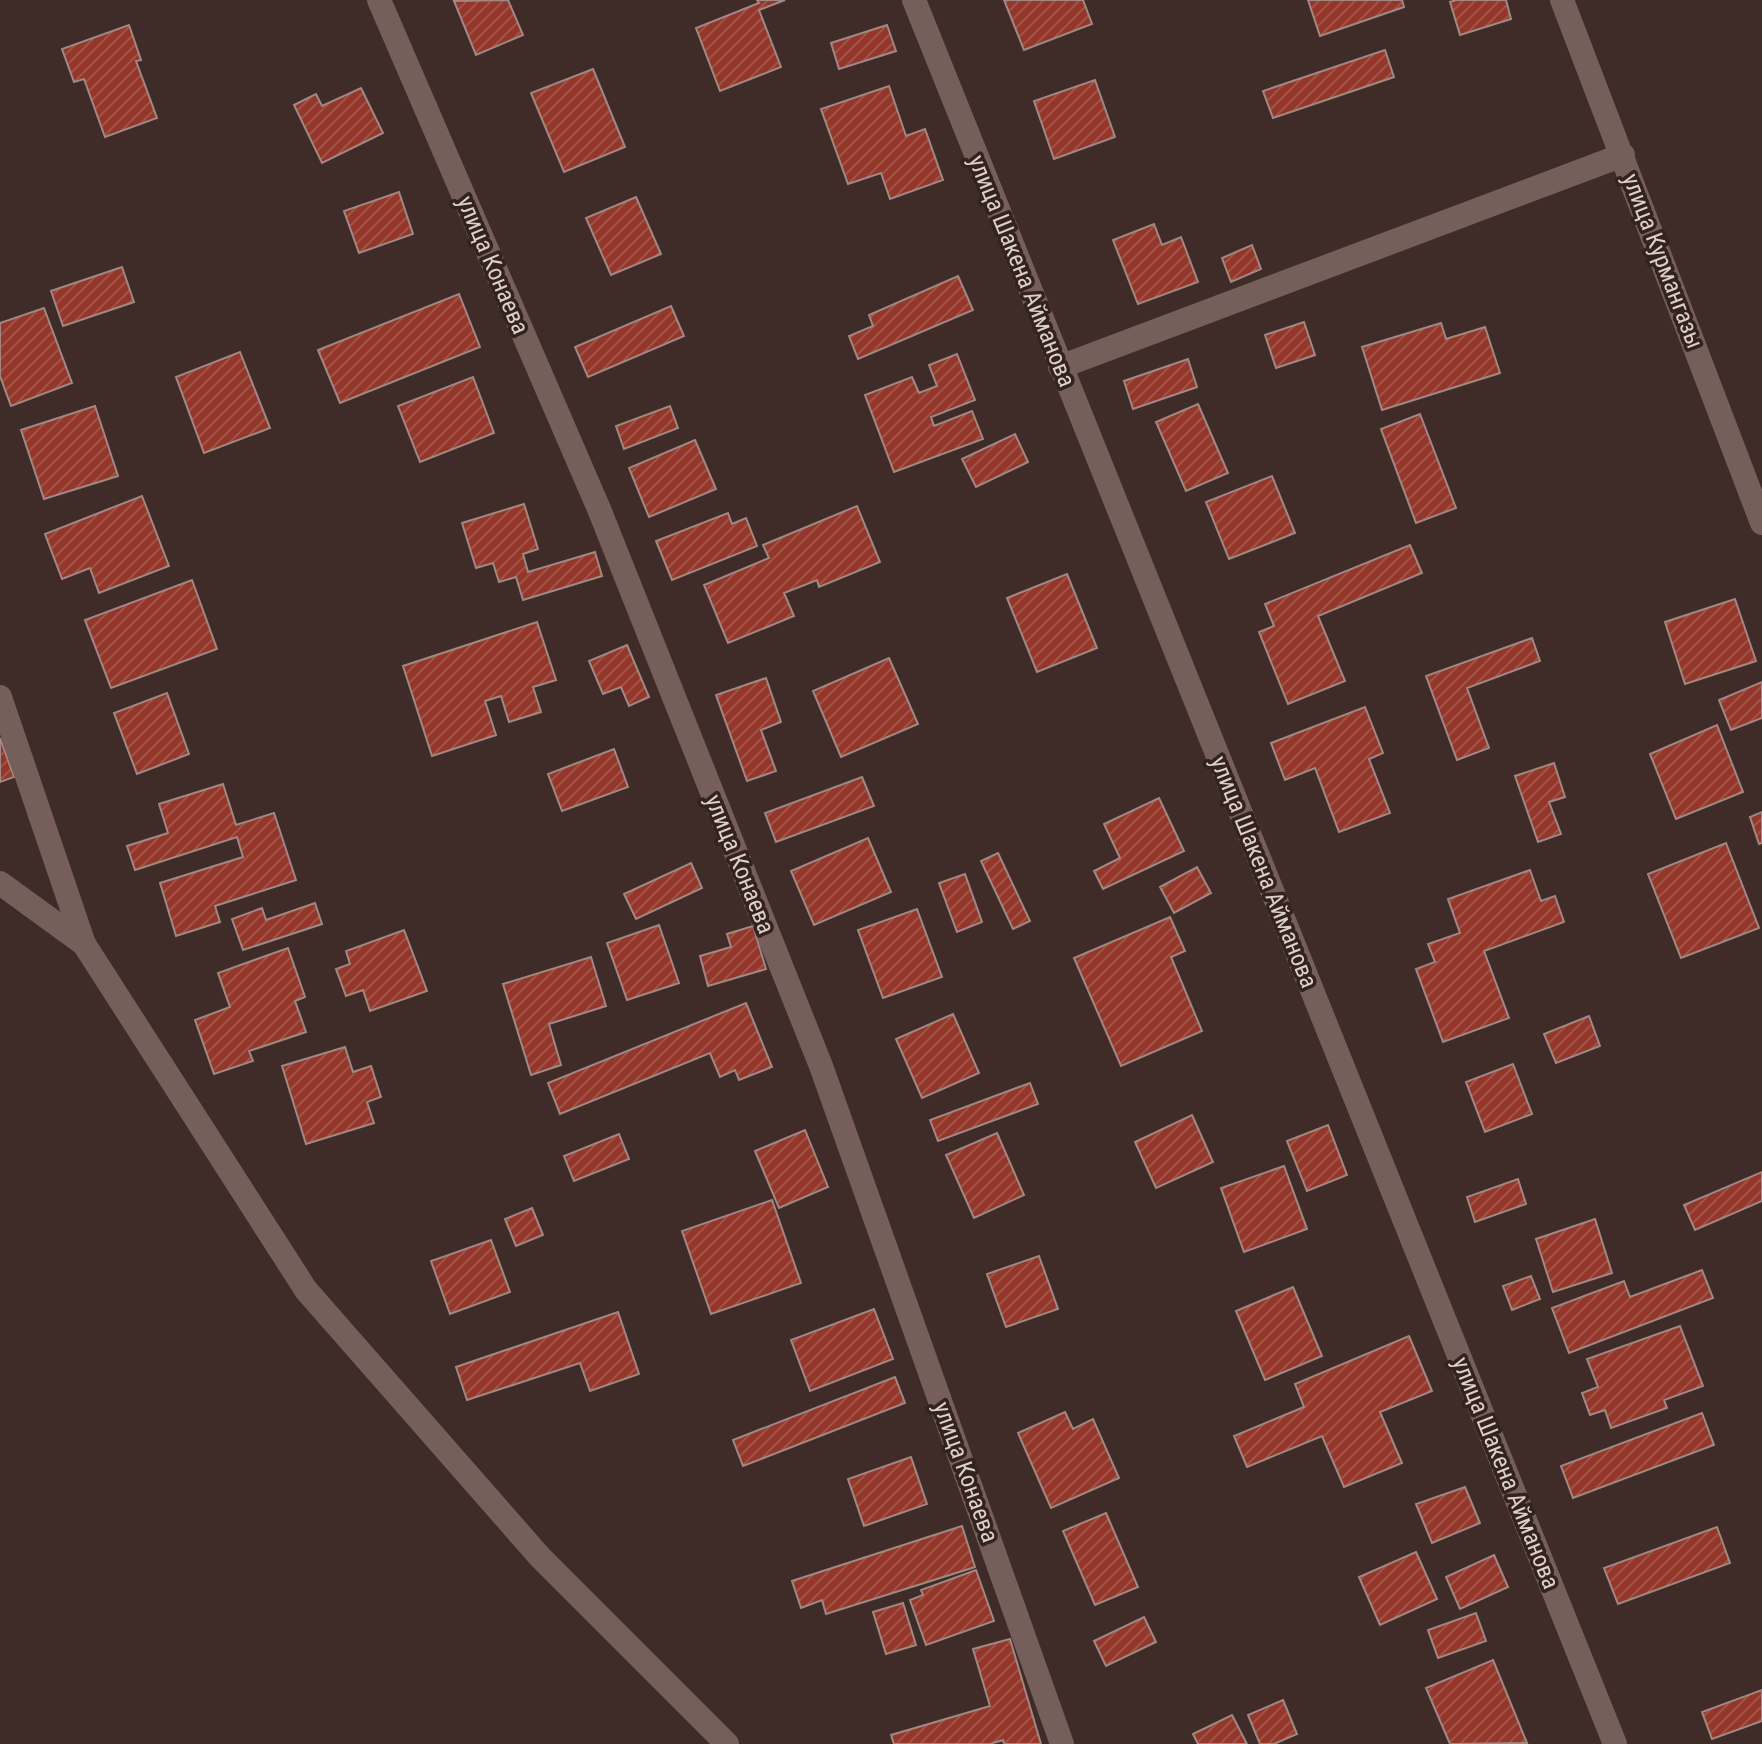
<svg xmlns="http://www.w3.org/2000/svg" width="1762" height="1744" font-family="'Roboto Condensed',sans-serif">
<style>
.building{fill:url(#building-hatch);stroke:#a08883;stroke-width:2}
.lines{fill:none;stroke-linecap:round;stroke-linejoin:round}
.minor{stroke:#765f5b;stroke-width:24}
.tertiary{stroke:#765f5b;stroke-width:24}
.labels{text-anchor:middle;stroke-width:7;stroke-linejoin:round;paint-order:stroke}
.street-label{font-size:24px;fill:#dccfcc;stroke:#34221e}
</style>
<defs>
<pattern id="building-hatch" width="6" height="6" patternUnits="userSpaceOnUse" patternTransform="scale(2)"><rect width="6" height="6" fill="#943629"/><path d="M-1 1l2-2M0 6l6-6M5 7l2-2" fill="none" stroke="#a25247"/></pattern>
</defs>
<rect width="100%" height="100%" fill="#3f2b28"/>
<path class="building" d="M508,0L523,35L476,55L454,1Z
M757,0H785L759,10L781,67L720,91L696,28L759,3Z
M1004,0H1083L1092,24L1024,50Z
M1308,0H1402L1404,7L1320,36Z
M1456,0H1506L1511,19L1460,35L1450,2Z
M129,25L141,60L136,61L157,118L105,137L84,79L74,82L62,49Z
M887,25L896,51L839,69L831,43Z
M1385,50L1394,77L1273,118L1263,91Z
M593,69L625,147L564,172L531,93Z
M1095,80L1115,137L1054,159L1034,101Z
M889,86L906,136L925,129L943,180L890,199L881,173L848,184L821,109Z
M361,88L383,133L322,163L294,105L316,94L322,106Z
M399,192L413,234L359,253L344,211Z
M636,197L661,254L611,275L586,218Z
M1154,224L1162,245L1181,237L1198,282L1138,304L1113,240Z
M1252,245L1261,269L1231,282L1222,258Z
M122,267L134,302L63,326L51,291Z
M958,276L973,310L858,359L849,336L873,326L869,315Z
M459,294L480,347L340,403L318,350Z
M671,306L684,336L588,377L575,347Z
M44,308L72,383L11,406L0,376V323Z
M1304,322L1315,355L1276,368L1265,335Z
M1441,323L1446,339L1485,327L1500,373L1382,410L1362,347Z
M240,352L270,428L204,453L176,377Z
M957,354L975,400L931,417L934,426L972,411L983,439L894,472L865,395L912,377L919,393L937,386L929,365Z
M1188,359L1197,387L1133,409L1124,381Z
M473,377L494,433L420,462L398,406Z
M1198,404L1228,473L1186,491L1156,422Z
M95,406L118,476L44,499L21,430Z
M670,406L678,428L624,449L616,426Z
M1420,414L1456,508L1416,523L1381,429Z
M1015,434L1028,462L976,487L962,459Z
M695,440L716,489L649,517L629,468Z
M1272,476L1295,533L1229,559L1206,502Z
M142,496L169,566L99,593L90,568L62,579L45,534Z
M524,504L538,549L523,554L528,572L595,552L602,576L523,600L516,577L499,582L493,563L476,568L462,523Z
M857,506L880,562L819,587L817,580L784,593L794,616L728,643L704,585L769,558L763,545Z
M728,513L732,524L746,518L757,546L672,580L656,541Z
M1410,545L1422,573L1318,616L1345,681L1288,704L1259,632L1274,626L1265,604Z
M1067,574L1097,648L1037,672L1007,598Z
M192,580L217,649L111,688L85,620Z
M1735,599L1756,661L1685,684L1665,622Z
M537,622L556,680L533,687L541,712L509,722L501,696L485,701L496,735L432,756L403,666Z
M1532,638L1540,661L1467,688L1489,748L1457,760L1426,676Z
M627,645L649,697L629,706L621,687L603,694L589,661Z
M889,658L918,724L841,757L813,691Z
M766,678L781,722L761,730L776,771L747,781L716,695Z
M1762,682V718L1731,730L1719,700Z
M167,693L189,754L137,774L114,713Z
M1365,707L1383,753L1369,759L1390,813L1339,832L1315,768L1285,780L1271,743Z
M1717,725L1743,792L1676,819L1650,754Z
M0,738L14,777L0,782Z
M614,749L628,787L562,811L548,774Z
M1554,763L1565,797L1549,802L1561,834L1538,842L1515,776Z
M862,777L874,806L776,842L765,813Z
M223,784L236,825L274,813L296,880L215,906L220,922L176,936L160,883L243,857L237,837L135,870L127,846L168,833L159,804Z
M1159,798L1184,851L1103,889L1094,871L1120,858L1104,824Z
M1762,812V843L1759,844L1750,817Z
M868,838L891,892L814,925L791,871Z
M1726,843L1759,928L1681,958L1648,874Z
M998,853L1030,921L1013,929L981,861Z
M691,863L702,888L636,919L624,894Z
M1197,867L1211,893L1174,913L1160,887Z
M1530,870L1541,901L1555,896L1564,922L1484,951L1509,1018L1443,1042L1416,969L1435,962L1428,944L1460,933L1448,899Z
M965,874L982,922L957,932L939,883Z
M315,903L322,924L243,950L232,919L262,908L266,920Z
M917,909L942,977L883,998L858,930Z
M1170,917L1185,951L1171,957L1202,1031L1121,1066L1074,958Z
M659,925L679,983L627,1000L607,943Z
M753,926L766,969L708,986L700,956L731,947L727,934Z
M404,930L427,991L370,1011L363,990L346,996L336,969L350,964L346,951Z
M288,948L305,997L295,1001L306,1032L249,1051L253,1061L214,1074L195,1020L230,1007L218,973Z
M591,957L606,1006L549,1024L561,1065L531,1075L503,984Z
M746,1003L772,1067L739,1080L735,1070L720,1077L710,1053L560,1114L548,1083Z
M953,1014L979,1073L922,1098L896,1039Z
M1589,1016L1600,1046L1556,1063L1544,1034Z
M345,1047L353,1072L371,1066L381,1097L367,1102L374,1123L306,1144L282,1066Z
M1513,1064L1532,1114L1485,1132L1466,1082Z
M1030,1083L1038,1104L938,1141L930,1120Z
M1192,1115L1213,1162L1156,1188L1135,1142Z
M1328,1125L1347,1175L1307,1191L1287,1141Z
M805,1130L828,1187L779,1208L755,1151Z
M997,1133L1024,1195L974,1218L946,1155Z
M619,1134L629,1159L574,1181L564,1156Z
M1284,1166L1307,1229L1244,1252L1221,1188Z
M1762,1172V1201L1695,1230L1684,1205Z
M1518,1179L1526,1204L1475,1222L1467,1197Z
M772,1200L801,1283L711,1314L682,1231Z
M532,1208L543,1235L516,1246L505,1219Z
M1595,1219L1612,1273L1553,1292L1536,1239Z
M491,1240L510,1292L450,1314L431,1261Z
M1039,1256L1058,1309L1006,1327L987,1274Z
M1702,1270L1713,1298L1569,1353L1552,1308L1624,1281L1630,1297Z
M1531,1276L1540,1299L1512,1310L1503,1286Z
M1293,1287L1322,1356L1265,1380L1236,1311Z
M874,1309L893,1359L810,1391L791,1340Z
M618,1312L639,1374L590,1391L580,1363L467,1400L456,1367Z
M1680,1326L1703,1386L1664,1400L1667,1408L1611,1428L1605,1410L1590,1415L1582,1393L1598,1387L1587,1359Z
M1409,1336L1432,1391L1380,1412L1402,1463L1344,1487L1322,1436L1247,1467L1234,1436L1304,1407L1295,1384Z
M895,1377L905,1403L743,1466L733,1440Z
M1065,1412L1073,1429L1093,1419L1119,1478L1051,1508L1018,1433Z
M1702,1413L1714,1445L1573,1498L1561,1466Z
M911,1457L927,1504L864,1526L848,1479Z
M1465,1487L1480,1523L1432,1543L1416,1504Z
M1106,1513L1138,1587L1095,1605L1063,1531Z
M962,1526L975,1567L826,1614L822,1600L801,1608L792,1581Z
M1717,1527L1730,1563L1618,1604L1604,1568Z
M1416,1552L1437,1599L1380,1625L1359,1577Z
M1494,1555L1508,1587L1460,1609L1446,1577Z
M976,1570L994,1621L926,1645L910,1600L923,1595L921,1590Z
M903,1603L916,1645L886,1654L873,1612Z
M1476,1613L1486,1641L1438,1658L1428,1630Z
M1144,1617L1156,1642L1106,1666L1094,1641Z
M1010,1639L1041,1744H1004L1003,1740L990,1744H894L891,1735L990,1706L973,1649Z
M1493,1660L1527,1743L1450,1744L1426,1688Z
M1762,1690V1721L1712,1739L1702,1712Z
M1283,1700L1297,1734L1274,1744H1260L1248,1715Z
M1232,1715L1247,1744H1198L1193,1734Z"/>
<g class="lines">
<path class="minor" d="M379,0L599,509L821,1066L1062,1744
M914,0L1615,1744
M1562,0L1762,523
M1060,367L1623,155
M0,697L84,944"/>
<path class="tertiary" d="M0,883L84,944L306,1290L540,1557L727,1744"/>
</g>
<g class="labels">
<g class="street-label">
<text transform="translate(1663 261) rotate(69)" y="8">улица Курмангазы</text>
<text transform="translate(493 265) rotate(67)" y="8">улица Конаева</text>
<text transform="translate(1022 271) rotate(68)" y="8">улица Шакена Айманова</text>
<text transform="translate(740 864) rotate(68)" y="8">улица Конаева</text>
<text transform="translate(1264 872) rotate(68)" y="8">улица Шакена Айманова</text>
<text transform="translate(966 1472) rotate(70)" y="8">улица Конаева</text>
<text transform="translate(1506 1473) rotate(68)" y="8">улица Шакена Айманова</text>
</g>
</g>
</svg>
